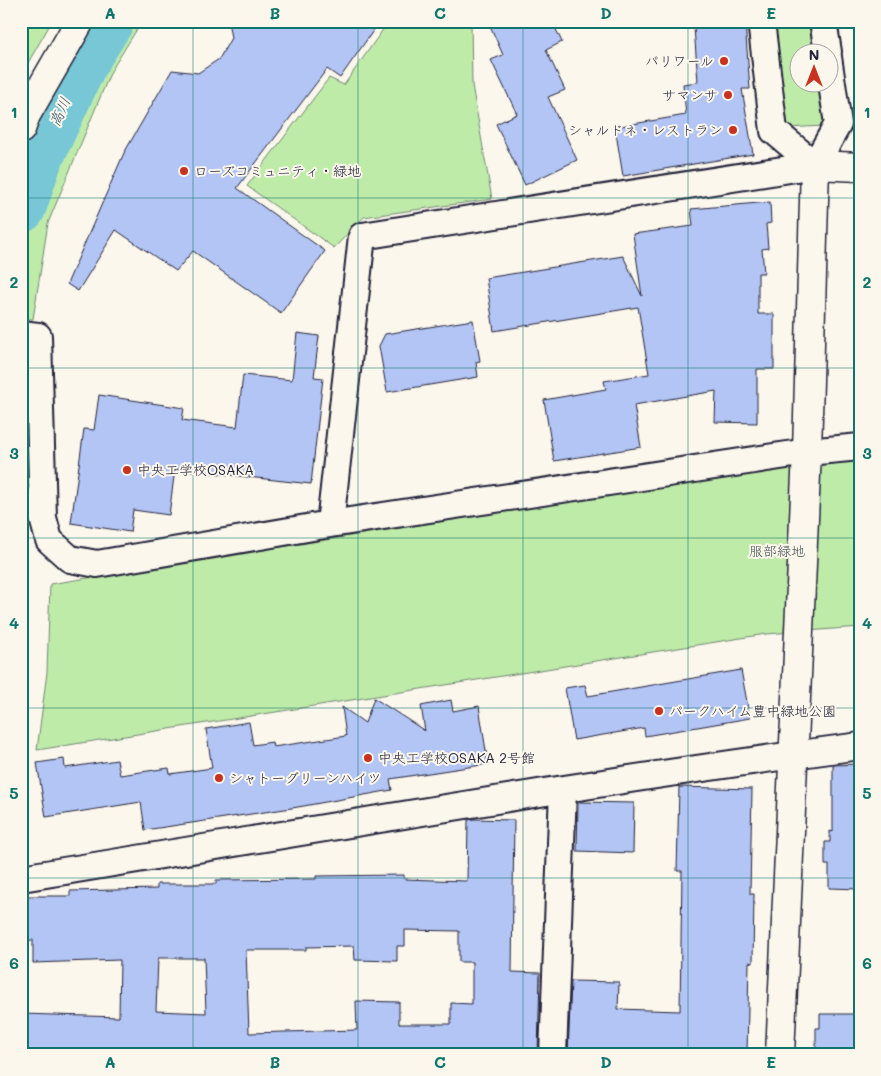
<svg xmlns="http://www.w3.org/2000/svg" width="881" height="1076" font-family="Mali,'Klee One',sans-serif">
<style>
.green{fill:#bfeba9;stroke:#708672}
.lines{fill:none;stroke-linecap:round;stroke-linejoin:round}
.river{stroke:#78c7d6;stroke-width:50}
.building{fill:#b3c5f4;stroke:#22223b;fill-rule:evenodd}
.street-casing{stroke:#22223b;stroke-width:30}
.secondary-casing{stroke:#22223b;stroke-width:31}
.street{stroke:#fbf7ec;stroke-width:26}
.secondary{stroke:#fbf7ec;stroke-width:28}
.grid{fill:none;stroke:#0f766e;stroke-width:1;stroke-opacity:0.55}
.poi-dot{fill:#c8321e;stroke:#fbf7ec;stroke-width:2}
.labels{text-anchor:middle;stroke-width:4;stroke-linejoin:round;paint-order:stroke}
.poi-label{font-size:14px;fill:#22223b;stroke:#fbf7ec;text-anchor:start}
.park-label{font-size:14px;fill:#495456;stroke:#fbf7ec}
.water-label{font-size:15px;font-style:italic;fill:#405c71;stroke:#fbf7ec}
.neatline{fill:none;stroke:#0f766e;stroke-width:2}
.grid-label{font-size:16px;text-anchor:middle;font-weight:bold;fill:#0f766e}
</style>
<rect width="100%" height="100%" fill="#fbf7ec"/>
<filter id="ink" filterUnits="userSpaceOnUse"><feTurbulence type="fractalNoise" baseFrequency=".02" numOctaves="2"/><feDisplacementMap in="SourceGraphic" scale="10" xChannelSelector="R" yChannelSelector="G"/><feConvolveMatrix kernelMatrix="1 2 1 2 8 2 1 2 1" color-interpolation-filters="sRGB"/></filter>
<g filter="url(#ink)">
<path class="green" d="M21,21H52L21,75Z
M118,21H142L111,71L48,223L33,319H21V251L25,225L44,165L92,63Z
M389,21H471L472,85L492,199L364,217L334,248L247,186L329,78L344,85Z
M775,21H811L815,52H798V82L819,83L824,126L787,128Z
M860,460V627L766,634L37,750L47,672L50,584L763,470Z"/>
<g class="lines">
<path class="river" d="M21,208L37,161L83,62L109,21"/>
</g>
<path class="building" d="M228,21H380L340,78L327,69L237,188L325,251L281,313L193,251L176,271L116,230L78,291L67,284L124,153L172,70L198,73L219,59L231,38Z
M488,21H552L562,42L546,50L565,90L548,97L577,160L525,185L496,124L517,114L491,60L503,55Z
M745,23L750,89H742L753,154L623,176L615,127L686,115L683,84L698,82L694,27Z
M770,202L771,223L766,224L768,248L762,249L764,273H758V314H774V369H757V423L715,422L716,391L634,405L641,447L554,461L544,400L606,389L604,381L649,374L638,307L494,331L486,278L623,256L642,296L633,234L693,226L691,209Z
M473,320L480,361L476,362L478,377L387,392L379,346L385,334Z
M297,333L319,336L314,377L323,378L311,484L175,469L169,515L133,510L130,532L71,523L84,429L94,430L99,395L184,408L182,420L237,427L243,375L292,380Z
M741,670L750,718L645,736L644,728L574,740L565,688L585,685L588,696Z
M374,698L425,731L421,706L451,700L453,711L479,706L488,764L390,779L392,790L298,807L145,830L141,802L46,817L37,763L64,759L65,768L117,760L120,775L169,768L170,774L212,768L206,729L249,722L253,745L272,742L273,747L346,736L342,707L365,723Z
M860,764V889L829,888V865H825V842H830V831L833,832V765Z
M679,787L752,789L750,894H754L753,963L749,962L747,1055H568L571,981L619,982L618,1009L680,1011L682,871H677Z
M578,802L634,803L633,853L577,851Z
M474,819L514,820L512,972L540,973L538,1055H21V1014L119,1017L120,960L33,963V940L21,941V896H70V891L157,889V884H216V880L316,879V876L404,875V879L467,881L468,820ZM405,930L459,931V962H472V1004L451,1003V1024H399V1002L356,1001L357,1030L249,1033L246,950H306V947L354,946L355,960L397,961V946H405ZM158,958H204L206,1013L156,1011Z
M820,1014H860V1055H822V1050H816V1028H820Z"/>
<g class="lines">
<defs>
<path id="street" d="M761,21L774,131L815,165
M823,21L828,52
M815,165L838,124L828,57
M21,334L38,336L43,518L49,540L70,559L97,564L330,524L807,452L860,447
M330,524L362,236L815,165
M21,878C300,833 579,783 860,746
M553,1055L563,790"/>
<path id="secondary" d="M21,129L26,115L80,21
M780,1055L807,452L815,165L860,167"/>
</defs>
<use href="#street" class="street-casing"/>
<use href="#secondary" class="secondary-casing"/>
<use href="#street" class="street"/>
<use href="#secondary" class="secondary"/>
</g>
</g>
<path class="grid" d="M193,21V1055M358,21V1055M523,21V1055M688,21V1055M21,198H860M21,368H860M21,538H860M21,708H860M21,878H860"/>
<g class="poi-dot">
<circle cx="724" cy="61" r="5"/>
<circle cx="728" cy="95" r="5"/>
<circle cx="733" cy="130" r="5"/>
<circle cx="184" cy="171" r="5"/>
<circle cx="127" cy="470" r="5"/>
<circle cx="659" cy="711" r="5"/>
<circle cx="368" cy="758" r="5"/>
<circle cx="219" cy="778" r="5"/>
</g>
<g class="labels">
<g class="poi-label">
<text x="714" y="66" text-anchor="end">パリワール</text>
<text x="718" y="100" text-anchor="end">サマンサ</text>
<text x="723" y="135" text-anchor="end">シャルドネ・レストラン</text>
<text x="194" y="176">ローズコミュニティ・緑地</text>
<text x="137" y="475">中央工学校OSAKA</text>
<text x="669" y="716">パークハイム豊中緑地公園</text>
<text x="378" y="763">中央工学校OSAKA 2号館</text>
<text x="229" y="783">シャトーグリーンハイツ</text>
</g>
<g class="park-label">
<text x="777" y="556">服部緑地</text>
</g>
<g class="water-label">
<text transform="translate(60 112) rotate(-65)" y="5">高川</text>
</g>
</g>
<rect width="881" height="1076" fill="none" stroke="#fbf7ec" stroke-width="55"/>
<g transform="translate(814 68)"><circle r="24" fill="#fbf7ec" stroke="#a4a2a5"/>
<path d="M0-4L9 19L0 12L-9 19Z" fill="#c8321e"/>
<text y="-8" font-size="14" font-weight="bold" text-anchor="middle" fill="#22223b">N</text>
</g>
<rect x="28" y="28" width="826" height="1020" class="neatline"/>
<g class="grid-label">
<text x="110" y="19">A</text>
<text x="275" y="19">B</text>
<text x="440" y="19">C</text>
<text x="606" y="19">D</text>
<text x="771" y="19">E</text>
<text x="14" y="118">1</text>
<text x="867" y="118">1</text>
<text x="14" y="288">2</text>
<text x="867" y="288">2</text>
<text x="14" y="459">3</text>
<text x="867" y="459">3</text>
<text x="14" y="629">4</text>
<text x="867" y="629">4</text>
<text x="14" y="799">5</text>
<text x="867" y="799">5</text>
<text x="14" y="969">6</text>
<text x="867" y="969">6</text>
<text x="110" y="1068">A</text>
<text x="275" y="1068">B</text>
<text x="440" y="1068">C</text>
<text x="606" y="1068">D</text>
<text x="771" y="1068">E</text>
</g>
</svg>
